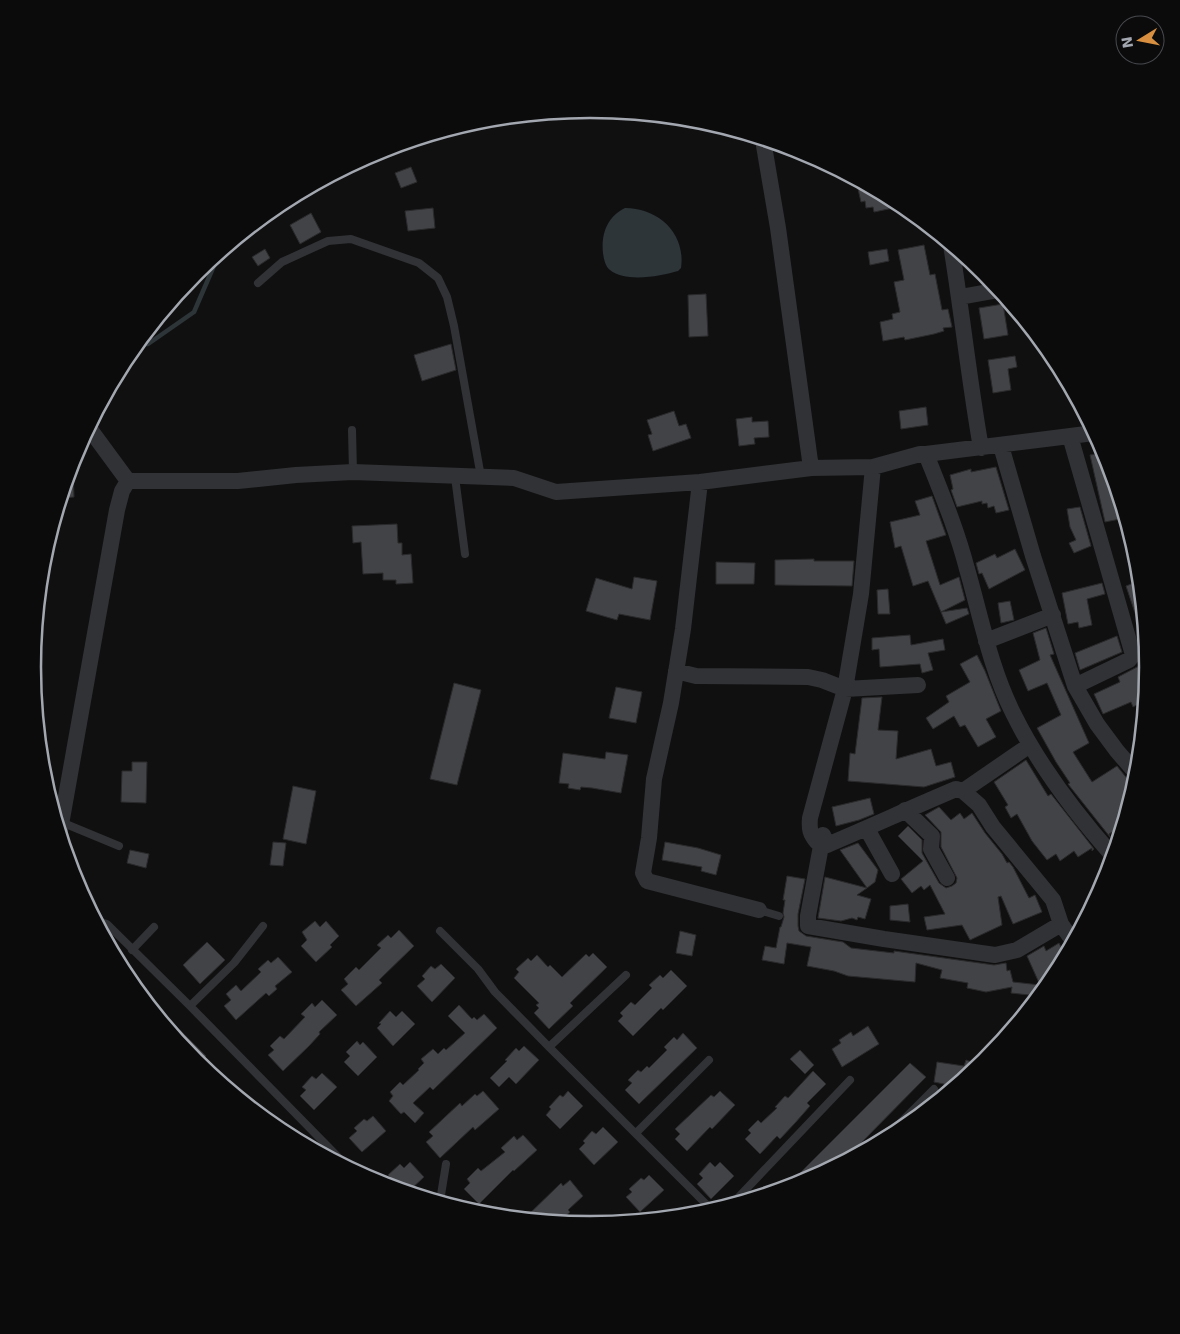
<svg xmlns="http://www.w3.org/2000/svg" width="1180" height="1334" font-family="'DejaVu Sans',sans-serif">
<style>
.water{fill:#2d3539}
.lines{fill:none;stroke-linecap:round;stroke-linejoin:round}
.stream{stroke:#2d3539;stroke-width:4.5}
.building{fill:#424346;stroke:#2a2a2c}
.service{stroke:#313235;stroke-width:8}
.minor{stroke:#313235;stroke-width:16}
.rim{fill:none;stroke:#a3a8b0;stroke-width:2.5}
</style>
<rect width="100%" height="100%" fill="#101011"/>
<path class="water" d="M625,208C658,208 686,233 681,268L678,271C661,276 626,283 610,270C605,266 604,259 603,253C601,234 607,217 625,208Z"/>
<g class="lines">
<path class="stream" d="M138,344H148L194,312L216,261V256"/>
</g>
<path class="building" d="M411,167L417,182L401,188L395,173Z
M856,180L900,204L903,206L874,212L873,207L866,208L865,201L861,202Z
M433,208L435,228L408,231L405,211Z
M311,213L321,232L300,244L290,225Z
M924,245L930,275L935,274L942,310L948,309L952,327L943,328L944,331L934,334L905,340L904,337L883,341L880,322L893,319L892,314L900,312L894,282L904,280L898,250Z
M265,249L270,258L258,266L252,257Z
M887,249L889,261L870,265L868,252Z
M706,294L708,336L689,337L688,295Z
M1003,304L1008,335L984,339L979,308Z
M451,344L456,370L422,381L414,355Z
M1015,356L1017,367L1008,369L1011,390L993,393L988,360Z
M926,407L928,425L901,429L899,411Z
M674,411L679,426L686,424L691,438L653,451L648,435L652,434L647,420Z
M752,417V422L768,421L769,437L754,438L755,444L739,446L736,419Z
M1104,453L1125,518L1105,522L1090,455Z
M71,466H73L74,497L62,498Z
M996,467L1009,510L996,513L994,506L988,508L987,503L982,504V501L957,507L951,490L953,489L950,475L971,469V472Z
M932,496L946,535L926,541L940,585L959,577L965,600L941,612L928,581L913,586L901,546L895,548L890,522L920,515L915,501Z
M1080,507L1091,546L1074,553L1069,543L1076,540L1070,527L1067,509Z
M397,524L398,543H402V555L411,554L413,583L396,584V580H383V573L363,574L361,542L353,543L352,526Z
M1015,549L1025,570L989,589L982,573L979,574L976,563L995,554L997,558Z
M814,559V561H854L852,586L775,585V560Z
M716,562L755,563L754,584H716Z
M634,577L657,581L650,620L619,614L617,620L586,611L596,578L632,589Z
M1139,581L1143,624L1139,625L1126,586Z
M1102,583L1105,594L1087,599L1092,625L1079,628L1078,622L1068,624L1062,593Z
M888,589L890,614H878L877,590Z
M1010,601L1014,620L1001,623L998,603Z
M967,608L969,614L946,624L941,612Z
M1046,628L1054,654L1050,655L1089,743L1073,752L1092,782L1117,766L1129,781L1134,784L1130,798L1123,804L1127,809L1122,826L1109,834L1110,837L1068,784L1070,783L1056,762L1037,728L1061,715L1047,683L1028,691L1019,670L1040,660L1033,633Z
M910,635L911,645L943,639L945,650L928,653L933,670L922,673L920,664L880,667L879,649L872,650V638Z
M1117,636L1122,652L1080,670L1075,653Z
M977,655L985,671L1001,711L986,719L996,737L978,747L965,725L960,727L954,716L933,729L926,718L949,702L946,696L970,682L960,664Z
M1139,666L1146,683L1144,701L1133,707L1131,702L1103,714L1094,694L1120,682L1118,677Z
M454,683L481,690L457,785L430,779Z
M616,687L642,692L636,723L609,718Z
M882,697L878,730L898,731L896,759L931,749L936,766L951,762L955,777L924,787L848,781L850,753L855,754L862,698Z
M606,752L628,755L621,793L592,788L581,787L580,790L568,788L569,784L559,783L563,753L605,759Z
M1026,760L1048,796L1051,794L1094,849L1092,851V848L1078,857L1074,851L1060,861L1056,854L1047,860L1032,841L1017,814L1011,818L1005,807L1008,805L994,782Z
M132,762H147L146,803L121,802L122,771H132Z
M293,786L316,791L306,844L283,839Z
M870,798L874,814L859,820L836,826L832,807Z
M939,807L951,820L960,813L964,819L972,813L985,833L1002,854L1007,863L1009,862L1013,867L1029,898L1035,895L1042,912L1013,924L1001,896L998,897L1002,925L970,940L962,925L927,930L924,917L945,914L930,885L924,890L921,886L912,893L901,879L923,861L898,836L908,826L922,840V853L939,883L946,888L952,886L956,883L957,878L941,847V832L925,815Z
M273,842L286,843L283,866L270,865Z
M665,842L698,848L721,855L716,875L701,871L702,867L662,860Z
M858,843L878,870L875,882L867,888L840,850Z
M130,850L149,854L146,868L127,863Z
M787,876L805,879L798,914V926L799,931L806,936L843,942L851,948L894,953V951L994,965L1006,963L1007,971L1010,970L1013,982L1040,985L1027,956L1044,946L1046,951L1059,943L1065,955L1053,977L1038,996L1011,993L1012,987L986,992L967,988L968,983L940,978L942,970L916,963L915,982L848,976L834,971L807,966L811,947L787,943L784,964L762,960L765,946L776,948L780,927H781L784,917L783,913L785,900H783Z
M825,877L867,888L857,895L871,899L865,919L858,917L857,920L852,918L841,921L818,918Z
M908,904L910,922L890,920V906Z
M315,921L320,927L326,921L339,936L330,945L332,947L316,962L301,946L307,940L302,932Z
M399,930L414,946L379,980L382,983L356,1006L341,990L348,984L344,979L356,967L359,970L381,948L377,945L388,935L391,938Z
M680,931L696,935L692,956L676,953Z
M207,942L225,960L200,984L183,965Z
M593,953L607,967L570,1003L573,1006L549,1029L534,1013L539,1008L536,1005L539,1003L514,978L519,972L516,969L528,958L531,961L537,955L548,967L550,965L562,977L586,954L589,957Z
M278,957L292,972L275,986L277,989L269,996L266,993L236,1020L224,1006L231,1000L226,994L236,985L241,991L261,972L258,969L268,960L271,963Z
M441,964L455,978L432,1002L417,986L425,979L422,976L431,966L435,969Z
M671,970L687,986L663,1010L661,1008L633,1036L618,1021L623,1016L620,1013L631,1002L635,1005L652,988L649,985L660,975L663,978Z
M322,1000L337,1015L319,1032L320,1034L309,1046L283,1071L268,1055L274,1050L270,1046L280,1036L284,1039L305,1017L301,1014L312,1003L315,1007Z
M459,1005L472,1019L474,1017L477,1020L484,1014L497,1028L433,1090L430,1087L413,1103L424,1113L415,1123L404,1112L401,1114L389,1101L393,1096L390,1092L400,1082L403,1085L419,1070L418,1069L424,1063L421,1059L433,1049L438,1054L444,1048L446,1050L465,1033L448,1016Z
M390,1011L396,1017L402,1011L415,1024L393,1046L377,1028L381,1024L379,1023Z
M868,1026L879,1044L842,1067L832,1049L841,1043L839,1040L851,1032L853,1036Z
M180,1030L206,1056L199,1063L174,1035Z
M683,1033L697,1048L639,1104L625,1090L632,1083L628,1080L638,1070L641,1072L647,1066L649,1068L667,1050L664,1047L674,1037L677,1040Z
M357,1041L360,1045L363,1042L377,1057L358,1076L344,1062L350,1056L346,1052Z
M524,1046L539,1060L516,1084L509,1077L499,1087L490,1078L507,1061L505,1060L516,1048L519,1051Z
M800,1050L814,1065L805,1074L790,1059Z
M966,1060L980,1065L939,1098L944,1084L934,1082L937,1062L964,1066Z
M910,1063L926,1077L861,1143L842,1161L803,1182L786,1187Z
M813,1071L826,1084L807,1103L810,1106L795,1123L780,1139L777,1136L760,1154L745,1139L751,1133L748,1130L758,1120L761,1123L777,1108L775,1107L785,1096L788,1098Z
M322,1073L337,1087L314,1110L300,1096L306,1090L302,1087L312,1076L316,1079Z
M483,1091L499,1109L475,1130L473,1127L440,1158L426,1142L433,1136L429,1132L460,1103L462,1106L475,1094L477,1096Z
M568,1091L583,1106L560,1129L546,1115L551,1109L549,1107L560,1095L563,1097Z
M720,1091L735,1105L712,1129L710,1127L687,1151L675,1139L680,1134L675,1129L711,1095L714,1097Z
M373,1116L386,1131L362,1152L349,1138L357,1131L354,1128L364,1119L367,1121Z
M603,1127L618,1142L594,1165L579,1149L585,1143L583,1141L592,1131L596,1134Z
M523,1135L537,1150L514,1171L513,1170L479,1204L464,1189L470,1183L467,1179L478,1168L481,1171L505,1152L501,1148L514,1136L517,1140Z
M410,1162L424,1177L408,1192L385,1185L392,1179L388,1175L400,1164L404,1168Z
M710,1162L715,1167L720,1162L734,1176L711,1199L697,1184L703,1178L699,1174Z
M649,1175L664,1190L640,1212L626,1197L632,1192L629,1189L641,1178L644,1180Z
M570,1180L583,1196L568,1210L570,1212L559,1222L525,1218L561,1183L563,1186Z"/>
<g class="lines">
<path class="service" d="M258,283L282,262L328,241L351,239L419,263L438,278L447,297L454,326L481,477
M352,430L353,472
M455,477L465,554
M61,822L119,846
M759,910L779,916
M97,921L107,924L190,1006L347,1166
M440,931L478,969L495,992L549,1047L712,1210
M132,950L154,927
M190,1006L234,963L263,926
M549,1047L626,975
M636,1133L709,1060
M885,1138L934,1089
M440,1201L446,1164
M732,1204L850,1080"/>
<path class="minor" d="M763,140L778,228L811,468
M951,245C962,312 969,380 981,448
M960,297L999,290
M89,428L128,481
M1070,436L1133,655L1129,660L1075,686
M1001,446L1033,556L1075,686L1097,724L1117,751L1137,774
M926,454C941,492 957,530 967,569C981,617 990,667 1013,713C1038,764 1075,813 1113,856
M873,467L861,594L845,689L810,818C809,829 810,834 817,842L823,835L827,845C870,827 913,807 956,789L963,791L979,805L993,827L1053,900L1061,924L1073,941
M128,481H238L296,475L353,472L514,478L556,492L700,482L811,468L873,467L920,454H926L1094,433
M700,482L683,629L671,703L654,779L649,838L643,873L647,881L759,910
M986,641L1053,615
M676,671L696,676L808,677L822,680L845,689L918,685
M963,791L1030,745
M905,810L932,836L931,849L947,878
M867,829L892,874
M60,830L117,510L122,491L128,481
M823,835L808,916V926L884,939L995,955L1017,950L1061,924"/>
</g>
<path d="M0 0H1180V1334H0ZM41 667a549 549 0 1 1 1098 0a549 549 0 1 1-1098 0Z" fill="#0b0b0c" fill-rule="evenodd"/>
<path class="rim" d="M41 667a549 549 0 1 1 1098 0a549 549 0 1 1-1098 0Z"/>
<g transform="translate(1140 40) rotate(260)"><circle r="24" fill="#0b0b0c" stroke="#484a4e"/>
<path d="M0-4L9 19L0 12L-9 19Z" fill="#d89040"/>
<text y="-8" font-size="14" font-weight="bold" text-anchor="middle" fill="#a3a8b0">N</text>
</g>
</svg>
